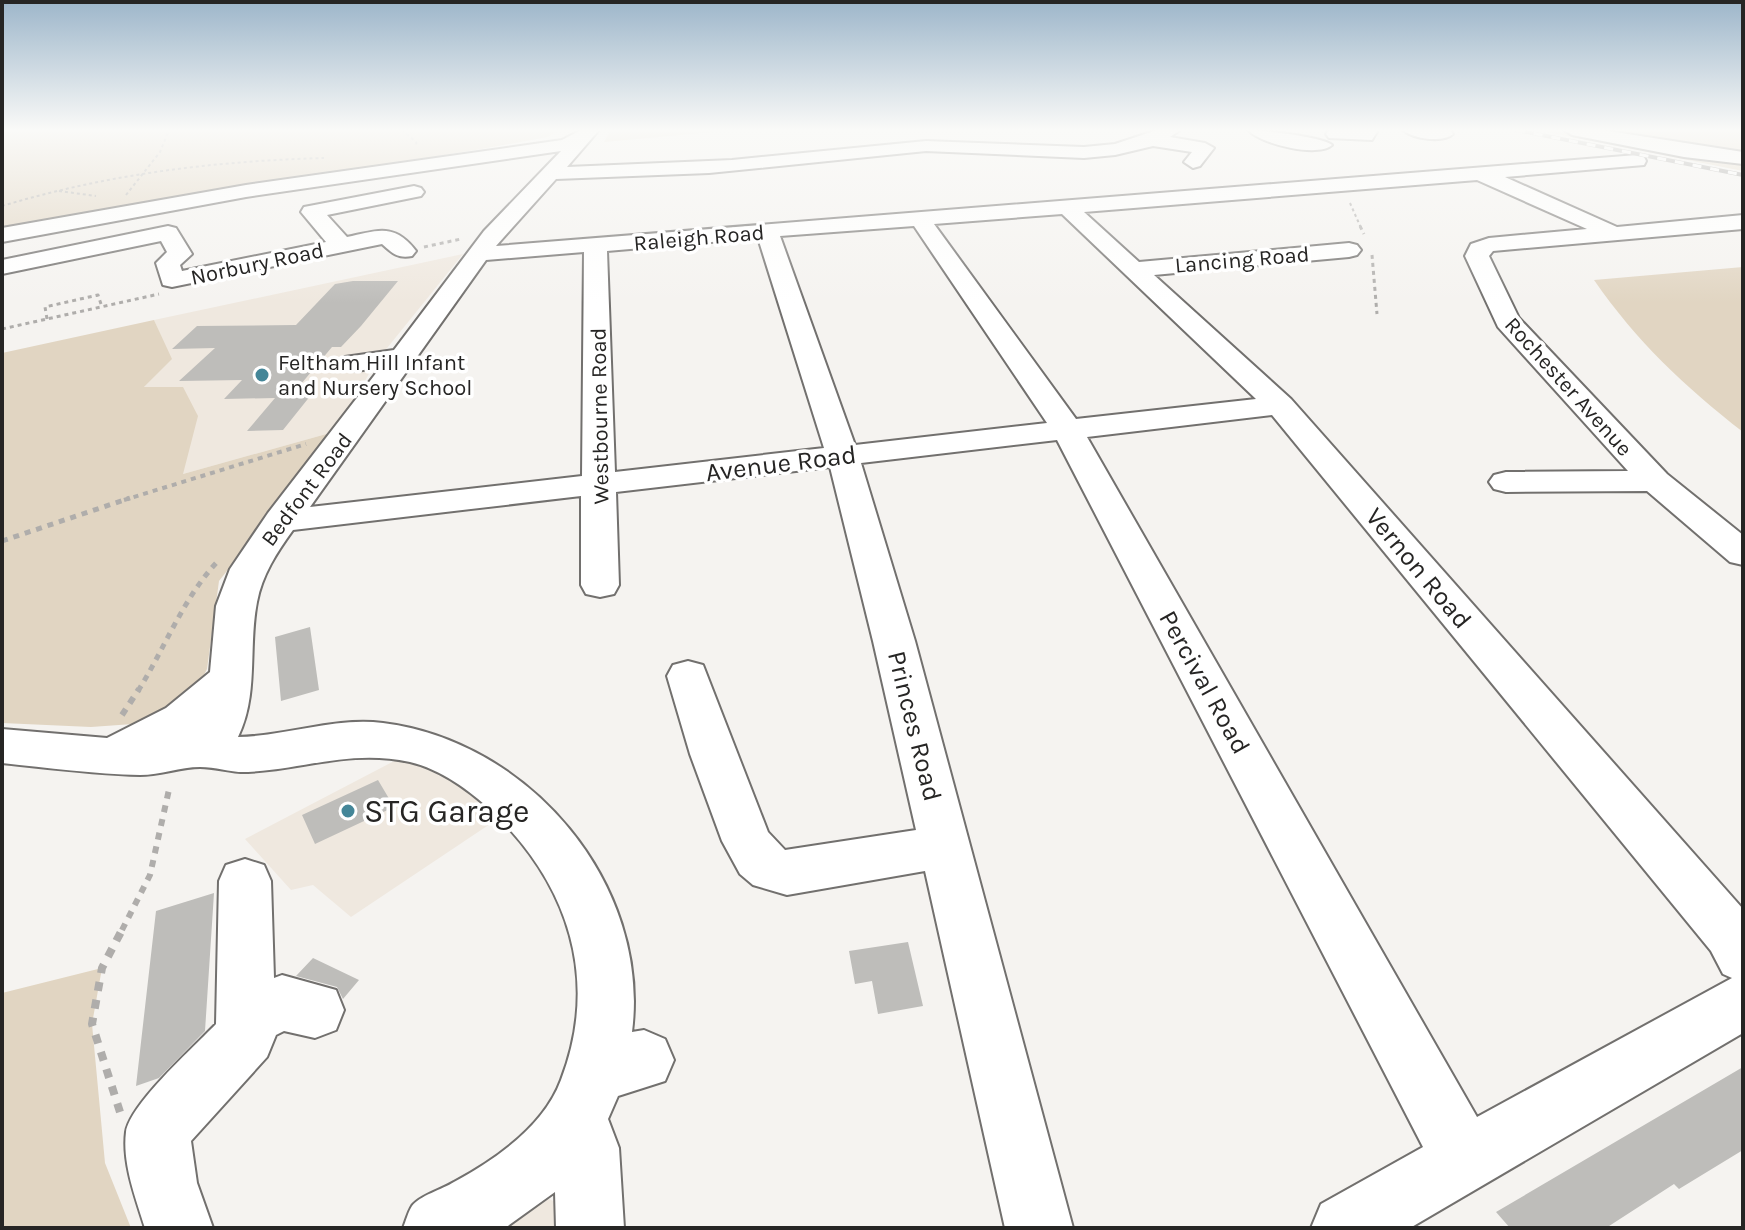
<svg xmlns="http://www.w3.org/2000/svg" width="1745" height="1230" font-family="Karla,sans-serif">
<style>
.built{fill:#efe8df}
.green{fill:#e1d5c2}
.building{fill:#bebdba}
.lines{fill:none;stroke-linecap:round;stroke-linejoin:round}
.minor-casing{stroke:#72706e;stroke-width:4}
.path-far5{stroke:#afadab;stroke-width:2;stroke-dasharray:3 3;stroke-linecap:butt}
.path-far4{stroke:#afadab;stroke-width:3;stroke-dasharray:4 4;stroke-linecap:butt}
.path-far3{stroke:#afadab;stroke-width:4;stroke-dasharray:5 5;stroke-linecap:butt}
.path-far2{stroke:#afadab;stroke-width:5;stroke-dasharray:6 6;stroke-linecap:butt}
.path-far1{stroke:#afadab;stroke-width:6;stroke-dasharray:7 7;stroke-linecap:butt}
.path{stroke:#afadab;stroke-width:8;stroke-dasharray:9 9;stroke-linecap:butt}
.minor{fill:#fff;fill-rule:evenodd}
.rail-casing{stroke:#8f8d8b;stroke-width:4}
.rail{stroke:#fff;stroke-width:3;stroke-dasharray:9;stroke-linecap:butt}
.poi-dot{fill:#448698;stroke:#fff;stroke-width:3}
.labels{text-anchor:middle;stroke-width:7;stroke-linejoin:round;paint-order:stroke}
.far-street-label{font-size:22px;fill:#262524;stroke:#fff}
.far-poi-label{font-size:22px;fill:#262524;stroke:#fff;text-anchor:start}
.street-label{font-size:26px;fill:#262524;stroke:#fff}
.near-poi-label{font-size:32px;fill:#262524;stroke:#fff;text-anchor:start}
</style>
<rect width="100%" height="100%" fill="#f5f3f0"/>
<path class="built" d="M463,254L375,363L337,431L183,474L143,388L171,359L154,320Z
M398,759L453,776L499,818L351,917L313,885L291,890L245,839Z
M549,1199L568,1208V1228H500Z"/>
<path class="green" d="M2,130H558L548,137L481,149L2,228Z
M611,130H736L604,142Z
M1537,130H1743V138L1739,139L1743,141V171Z
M1743,267V432C1684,386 1637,342 1594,280Z
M154,320L172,359L144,387H183L198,416L183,474L337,431L219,581L207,669L200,683L157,717L133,724L91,727L2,723V353Z
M102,968L92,1024L105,1163L131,1228H2V993Z"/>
<path class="building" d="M353,281H398L361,326L341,347H332L296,390H315L283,430L247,431L275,398L224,399L242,380L179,381L215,348L172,349L197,326L296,325L335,284Z
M310,627L319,690L281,701L275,637Z
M378,780L394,807L315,844L302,815Z
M214,893L205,1031L159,1078L136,1086L156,911Z
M908,942L923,1006L878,1014L872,981L855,984L849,951Z
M313,958L359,980L343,999L337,987L296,976Z
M1743,1067V1150L1679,1189L1674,1184L1606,1228H1510L1496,1212Z"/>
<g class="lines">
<defs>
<path id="minor" d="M581,130H599L567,167L732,160L926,141L1084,147L1115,144L1157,130H1180L1170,137L1205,143L1214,148L1200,166L1193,168L1184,162L1192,152L1153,146L1115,155L1084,158L926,151L709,173L556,179L496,246L1637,155L1644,157L1646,161L1644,165L1505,177L1617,227L1743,215V229L1493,251L1489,256L1519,318L1667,474L1743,535V565L1730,562L1647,491L1506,492L1494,489L1489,482L1494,475L1506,472L1628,471L1498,327L1465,256L1471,244L1489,238L1587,229L1477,180L1084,212L1139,262L1349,243L1357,245L1361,250L1357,255L1349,257L1154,275L1291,399L1743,909V1033L1410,1228H1311L1321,1204L1423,1147L1057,440L861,463L915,641L1073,1228H1005L925,871L787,895L753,885L740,874L722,841L690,754L667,676L673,665L688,661L703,665L768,832L785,850L916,830L873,641L830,467L616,492L619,585L614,594L600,597L586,594L581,585V496L293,530C277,552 262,575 257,602C248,647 259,694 238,737C287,736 334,717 383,723C529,741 651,884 632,1032L644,1030L665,1039L674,1060L665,1081L618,1096L608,1119L619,1148L624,1228H556L555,1192L505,1228H403C406,1221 408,1212 412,1206C419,1196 443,1189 454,1182C495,1160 544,1126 561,1080C600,978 568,884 492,811C469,790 440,769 410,762C351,749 305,769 248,772C231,773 217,767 200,767C180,767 161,775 140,775C94,774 48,768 2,763V729L107,738L166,708L210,672L216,606L230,569L268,513L380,368L355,371L345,369L341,363L345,357L394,350L484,231L561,151L246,197L2,242V228L246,185L562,140ZM1062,214L1256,399L1076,419L934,224ZM914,226L1047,423L855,445L780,236ZM758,238L824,448L615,472L607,251ZM584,252L582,476L310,507L486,260ZM1272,415L1711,951L1723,974L1732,978L1477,1117L1087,437Z
M1248,130C1262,130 1324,137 1332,145C1318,158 1261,144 1248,130Z
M1329,130H1378L1372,140L1329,138L1326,134Z
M1403,130H1450L1453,134C1443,143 1413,139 1403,130Z
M1564,130H1602L1743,152V164L1684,157L1572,135Z
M414,186L421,188L424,192L421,196L327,215L347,237C377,231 394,222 416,251L412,256C398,259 392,253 382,244L172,287L163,285L156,263L167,252L161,241L2,274V260L168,226L176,228L192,254L180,265L182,271L326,242L301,212L304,207Z
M245,859L264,865L271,881L274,978L282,975L336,990L344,1010L336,1030L315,1038L284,1031L276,1035L267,1057L191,1141L197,1183L213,1228H145C136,1199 122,1163 126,1132C130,1104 195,1046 216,1024L219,881L226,865Z"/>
</defs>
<use href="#minor" class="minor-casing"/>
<path class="path-far5" d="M402,130L416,142L417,147
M59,191L96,196
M126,195L160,152L169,130
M1350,203L1361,228
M2,206C108,174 214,161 324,158"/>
<path class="path-far4" d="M1360,226L1364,234
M424,247L461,239
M1372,255L1377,314
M47,319L45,307L98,295L102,307
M2,329L159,294"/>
<path class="path-far3" d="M124,500L306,444"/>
<path class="path-far2" d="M2,541L130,498
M138,691C165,648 183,598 218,561"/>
<path class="path-far1" d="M122,715L139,689
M122,930L150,875L170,785"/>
<path class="path" d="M120,1112L92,1024L102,968L123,928"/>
<use href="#minor" class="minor"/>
<defs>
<path id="rail" d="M1516,130L1743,175"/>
</defs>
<use href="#rail" class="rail-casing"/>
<use href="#rail" class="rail"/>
</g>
<linearGradient id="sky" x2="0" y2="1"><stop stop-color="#9db6ca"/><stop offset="0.43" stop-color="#fafaf8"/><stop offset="1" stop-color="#fafaf8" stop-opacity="0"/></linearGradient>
<rect width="1745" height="303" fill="url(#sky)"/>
<g class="poi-dot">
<circle cx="262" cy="375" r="8"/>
<circle cx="348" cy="811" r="8"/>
</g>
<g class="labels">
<g class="far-street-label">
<text transform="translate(699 237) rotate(-5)" y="8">Raleigh Road</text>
<text transform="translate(1242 259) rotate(-5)" y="8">Lancing Road</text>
<text transform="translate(257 263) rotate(-12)" y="8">Norbury Road</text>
<text transform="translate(1569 386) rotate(48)" y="8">Rochester Avenue</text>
<text transform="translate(599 416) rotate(-91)" y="8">Westbourne Road</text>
<text transform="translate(306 489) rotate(-53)" y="8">Bedfont Road</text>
</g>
<g class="far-poi-label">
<text x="278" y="370">Feltham Hill Infant<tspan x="278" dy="25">and Nursery School</tspan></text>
</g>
<g class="street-label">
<text transform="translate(781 463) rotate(-7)" y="9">Avenue Road</text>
<text transform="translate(1419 568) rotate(50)" y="9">Vernon Road</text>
<text transform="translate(1205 682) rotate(61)" y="9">Percival Road</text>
<text transform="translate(915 726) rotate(76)" y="9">Princes Road</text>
</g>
<g class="near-poi-label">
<text x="364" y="822">STG Garage</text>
</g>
</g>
<rect width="1745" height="1230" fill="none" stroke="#262524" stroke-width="8"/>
</svg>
